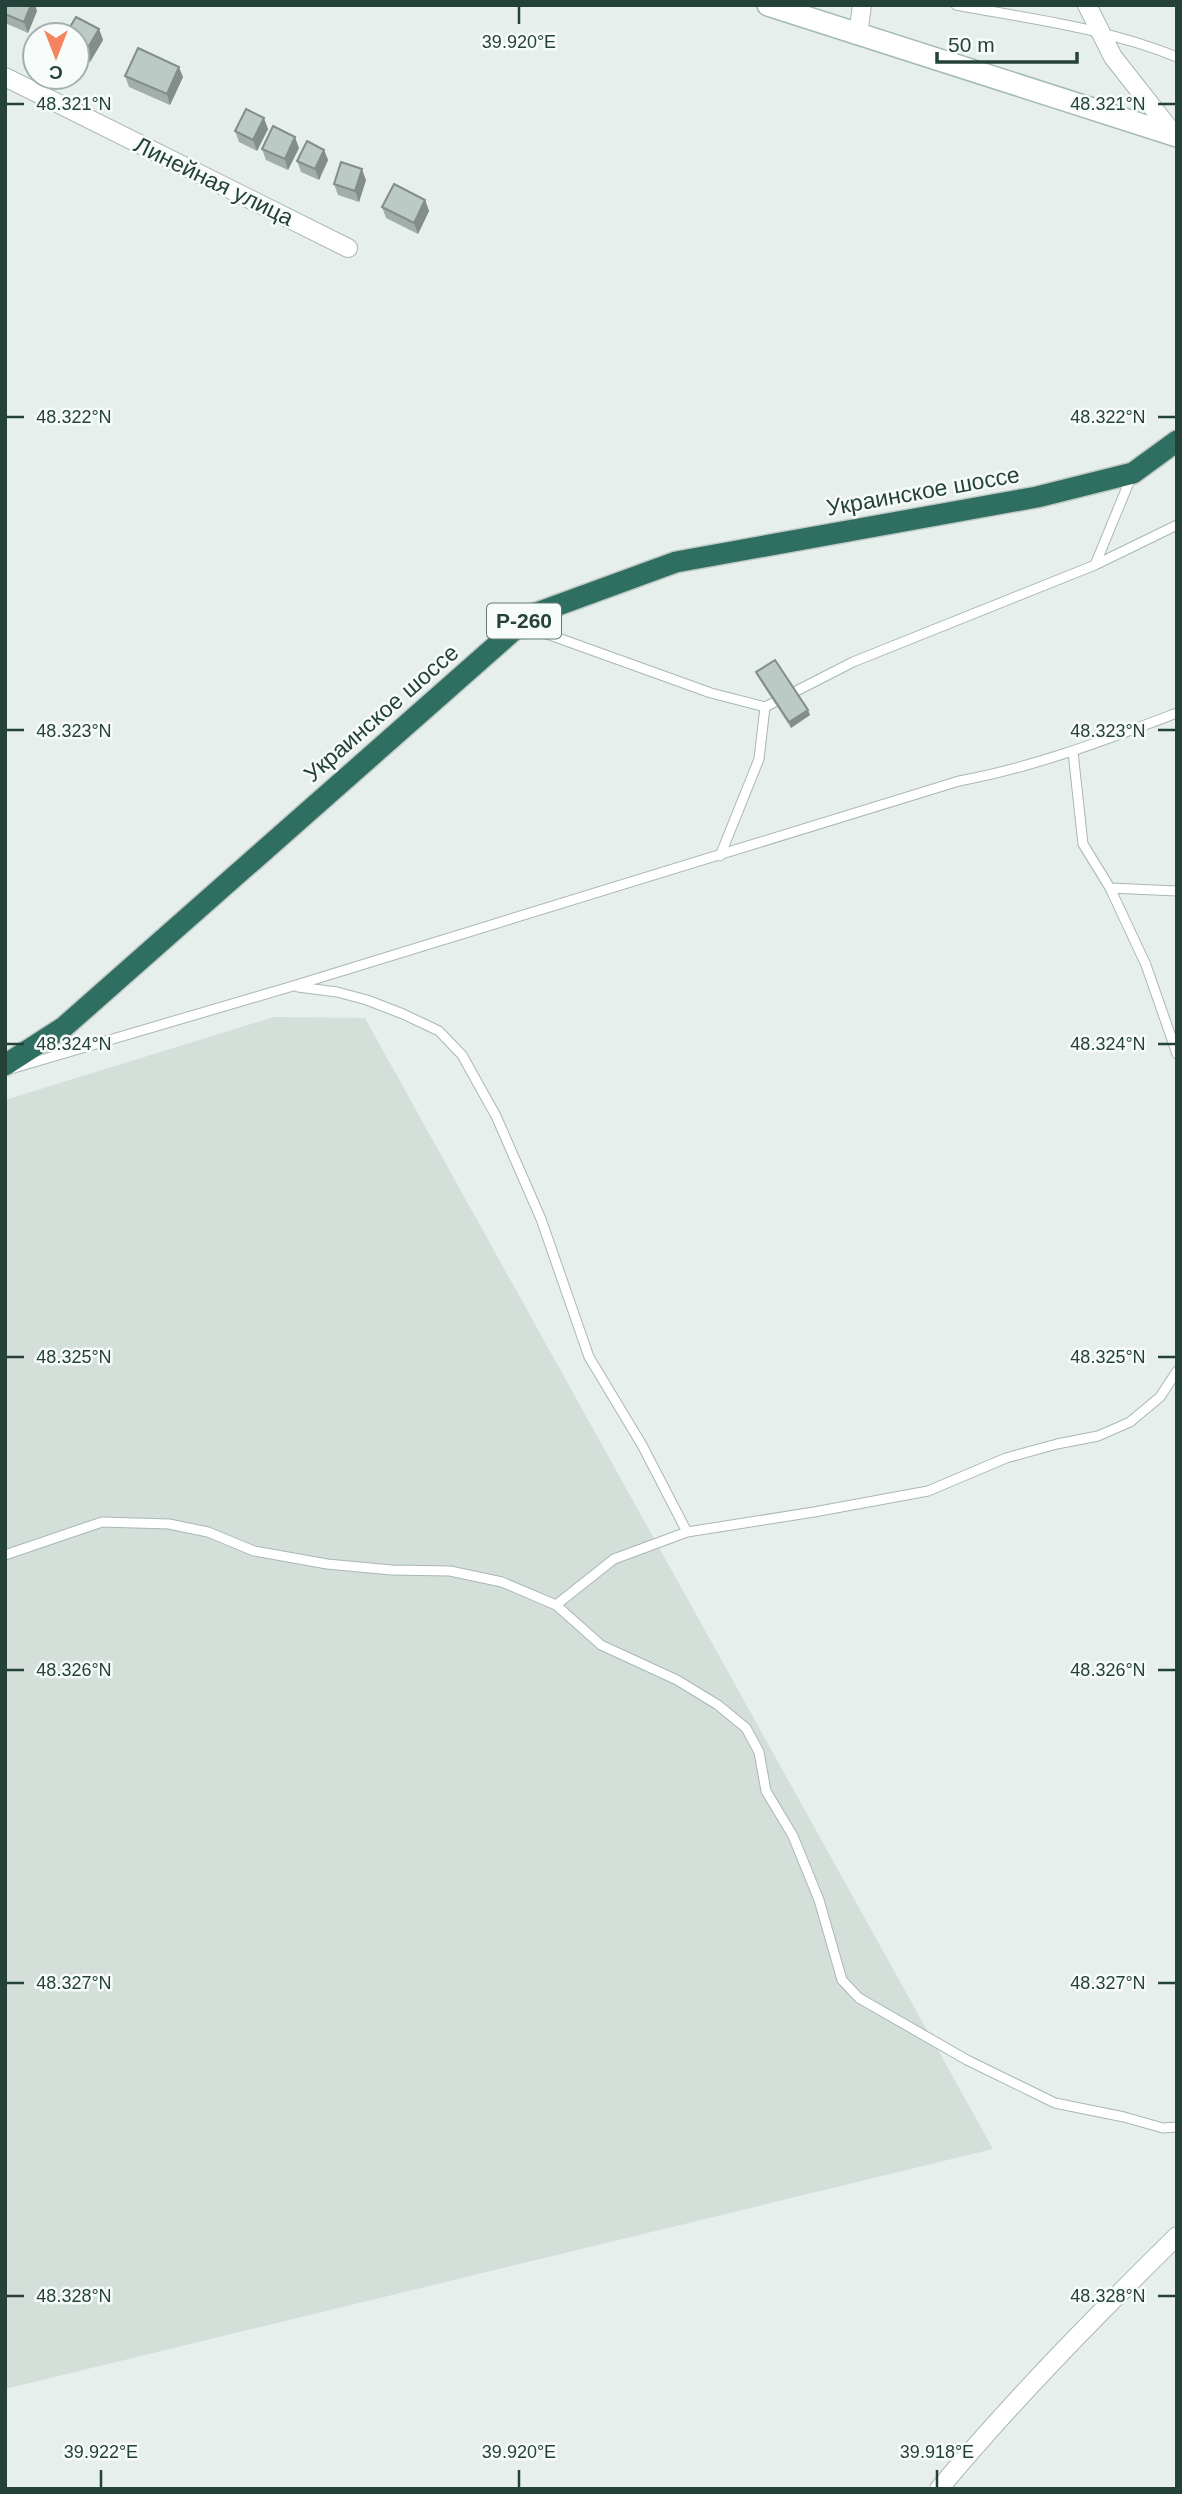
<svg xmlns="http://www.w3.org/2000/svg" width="1182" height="2494" font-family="Helvetica,sans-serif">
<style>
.built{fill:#d4dfda}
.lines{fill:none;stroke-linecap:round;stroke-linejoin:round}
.lane-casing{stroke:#a8b8b2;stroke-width:11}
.street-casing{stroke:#a8b8b2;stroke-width:20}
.secondary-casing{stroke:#a4bbb3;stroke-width:24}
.highway-casing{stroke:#c2cac8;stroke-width:24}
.lane{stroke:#fff;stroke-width:9}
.street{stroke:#fff;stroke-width:18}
.secondary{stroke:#fff;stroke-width:21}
.highway{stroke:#2f6f62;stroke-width:21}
.wall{fill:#a1aea9}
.shaded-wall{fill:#838d89}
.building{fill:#bbcac4;stroke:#838d89;stroke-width:2}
.ticks{fill:none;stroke:#24423a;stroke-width:2.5}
.labels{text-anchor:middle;stroke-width:5;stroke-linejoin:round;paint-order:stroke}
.shield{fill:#f7fbf9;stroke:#637a73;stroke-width:2}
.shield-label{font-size:21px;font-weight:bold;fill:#24423a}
.street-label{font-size:23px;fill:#24423a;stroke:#f7fbf9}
.ticks-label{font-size:18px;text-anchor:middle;fill:#24423a;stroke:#f7fbf9;stroke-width:5;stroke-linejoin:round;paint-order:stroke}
</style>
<rect width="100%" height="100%" fill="#e6efeb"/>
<path class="built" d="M274,1017L365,1018L993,2149L5,2389V1100Z"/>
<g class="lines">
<defs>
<path id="lane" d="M956,5C1031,19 1106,28 1177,57
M1095,565L1177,525
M522,625L711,693L765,707L853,662L1095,565L1132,475
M1073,752L1083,844L1110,888
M720,856L759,759L765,707
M1177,891L1110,888L1146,965L1177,1054
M298,987L337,992L367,1000L403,1014L439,1031L462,1055L496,1116L541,1219L589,1357L642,1445L687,1532
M14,1068L293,986L959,781C1035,767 1105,740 1177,713
M1177,1371L1160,1397L1130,1422L1098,1436L1057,1444L1006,1458L928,1491L814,1512L687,1532L614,1559L556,1605L601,1645L677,1680L718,1705L746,1728L759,1752L766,1791L793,1836L819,1900L842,1980L859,1998L967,2060L1055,2103L1124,2117L1163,2128L1177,2127
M5,1555L102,1522L169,1524L208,1532L254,1551L327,1564L392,1570L450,1571L502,1582L556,1605"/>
<path id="street" d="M1087,5L1113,57L1175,136
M858,35L862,5
M5,77L348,248
M939,2489C1013,2400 1095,2317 1177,2236"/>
<path id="secondary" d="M768,5L1177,136"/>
<path id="highway" d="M5,1065L64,1027L531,615L676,562L1037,497L1133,473L1177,441"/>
</defs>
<use href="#lane" class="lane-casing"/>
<use href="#street" class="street-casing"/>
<use href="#secondary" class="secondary-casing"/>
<use href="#highway" class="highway-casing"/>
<use href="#lane" class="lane"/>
<use href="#street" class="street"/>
<use href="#secondary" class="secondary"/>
<use href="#highway" class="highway"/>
</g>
<path class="wall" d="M5,5L37,11L28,33L5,23Z
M99,29L103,40L90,62L77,55V35Z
M125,76L183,77L170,105L129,87Z
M268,129L257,151L239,142L235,131Z
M299,148L288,170L266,160L262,149Z
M324,150L328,160L319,180L301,172L297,161Z
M366,180L359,202L338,195L334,184Z
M425,200L429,211L418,234L386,218L382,207Z
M756,672L810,715L791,728L758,677Z"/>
<path class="shaded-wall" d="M31,5H35L37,11L28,33L24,22Z
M99,29L103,40L90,62L86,51Z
M179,67L183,77L170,105L167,94Z
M264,118L268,129L257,151L253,140Z
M295,137L299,148L288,170L285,159Z
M324,150L328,160L319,180L315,169Z
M362,169L366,180L359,202L355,191Z
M425,200L429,211L418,234L414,223Z
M808,710L810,715L791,728L789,722Z"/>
<path class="building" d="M5,5H31L24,22L5,14Z
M76,17L99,29L86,51L77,46V35H65Z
M138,48L179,67L167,94L125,76Z
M246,109L264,118L253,140L235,131Z
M273,126L295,137L285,159L262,149Z
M307,141L324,150L315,169L297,161Z
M341,162L362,169L355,191L334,184Z
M394,184L425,200L414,223L382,207Z
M775,660L808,710L789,722L756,672Z"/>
<path class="ticks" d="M519,7V24M7,104H24M1158,104H1175M7,417H24M1158,417H1175M7,730H24M1158,730H1175M7,1044H24M1158,1044H1175M7,1357H24M1158,1357H1175M7,1670H24M1158,1670H1175M7,1983H24M1158,1983H1175M7,2296H24M1158,2296H1175M101,2470V2487M519,2470V2487M937,2470V2487"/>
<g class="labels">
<rect class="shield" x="487" y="603.5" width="74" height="35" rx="5"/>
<g class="shield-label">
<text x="524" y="628">Р-260</text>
</g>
<g class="street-label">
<text transform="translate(214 181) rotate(26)" y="8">Линейная улица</text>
<text transform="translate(923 491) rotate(-10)" y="8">Украинское шоссе</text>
<text transform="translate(381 713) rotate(-41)" y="8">Украинское шоссе</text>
</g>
</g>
<g class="ticks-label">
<text x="519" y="48">39.920°E</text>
<text x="1108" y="110">48.321°N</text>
<text x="74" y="110">48.321°N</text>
<text x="1108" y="423">48.322°N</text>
<text x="74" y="423">48.322°N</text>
<text x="1108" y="737">48.323°N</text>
<text x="74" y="737">48.323°N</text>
<text x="74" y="1050">48.324°N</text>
<text x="1108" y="1050">48.324°N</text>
<text x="74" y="1363">48.325°N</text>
<text x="1108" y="1363">48.325°N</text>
<text x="1108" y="1676">48.326°N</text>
<text x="74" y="1676">48.326°N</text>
<text x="74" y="1989">48.327°N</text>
<text x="1108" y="1989">48.327°N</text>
<text x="74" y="2302">48.328°N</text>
<text x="1108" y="2302">48.328°N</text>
<text x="101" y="2458">39.922°E</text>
<text x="519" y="2458">39.920°E</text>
<text x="937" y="2458">39.918°E</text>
</g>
<rect width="1182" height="2494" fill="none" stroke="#24423a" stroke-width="14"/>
<g transform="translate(56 56) rotate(180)"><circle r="33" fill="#f7fbf9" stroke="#a3b1ad" stroke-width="2"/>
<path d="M0-5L12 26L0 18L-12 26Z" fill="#f4845f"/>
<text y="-10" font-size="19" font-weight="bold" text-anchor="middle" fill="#24423a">С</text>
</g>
<path d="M937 52v10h140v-10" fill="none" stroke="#24423a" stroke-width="3.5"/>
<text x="948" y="52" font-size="21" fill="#24423a" stroke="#f7fbf9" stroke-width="5" paint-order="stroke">50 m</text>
</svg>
